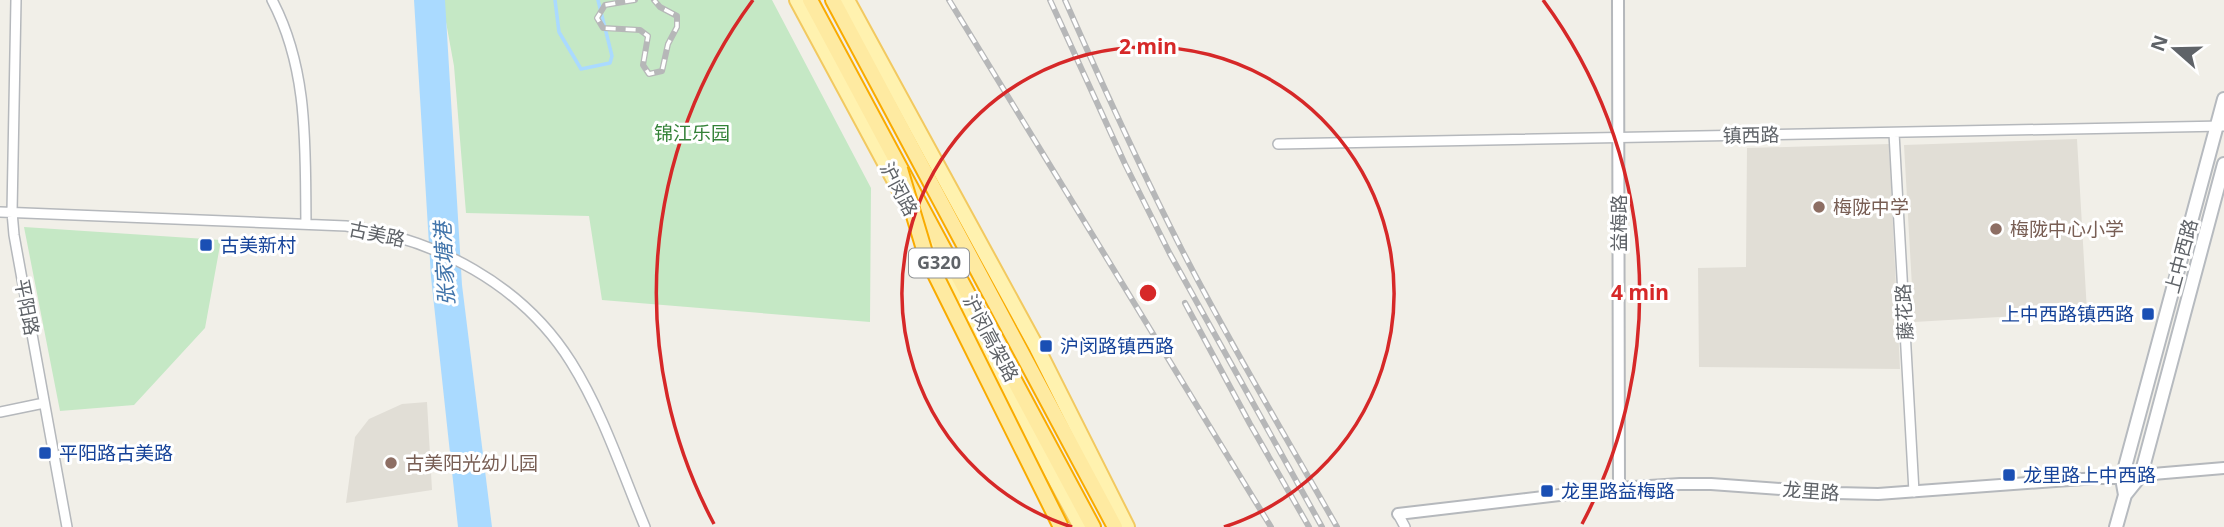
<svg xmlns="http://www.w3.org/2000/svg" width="2224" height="527" font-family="'Noto Sans','Noto Sans SC',sans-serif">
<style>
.education{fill:#e1ded6}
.green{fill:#c5e8c5}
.water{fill:#aadaff}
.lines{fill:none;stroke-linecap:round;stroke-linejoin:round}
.stream{stroke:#aadaff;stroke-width:3.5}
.minor-casing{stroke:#b5b8bc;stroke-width:12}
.tertiary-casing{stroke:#b5b8bc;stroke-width:14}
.secondary-casing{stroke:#b6babf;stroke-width:16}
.primary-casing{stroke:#f2c960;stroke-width:18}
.trunk-casing{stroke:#f9ab00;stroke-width:18}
.minor{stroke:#fff;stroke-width:9}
.tertiary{stroke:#fff;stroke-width:10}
.secondary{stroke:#fff;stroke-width:12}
.primary{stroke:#fff2af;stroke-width:14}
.trunk{stroke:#feeaa1;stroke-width:14}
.rail-casing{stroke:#b6b7b8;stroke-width:6}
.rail{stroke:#fff;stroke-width:3.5;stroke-dasharray:10;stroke-linecap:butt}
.trunk-bridge-casing{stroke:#f9ab00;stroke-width:18;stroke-linecap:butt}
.trunk-bridge{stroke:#feeaa1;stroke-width:14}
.ring{fill:none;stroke:#d62828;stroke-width:3.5}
.education-dot{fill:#8d6e63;stroke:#fff;stroke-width:2.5}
.transit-dot{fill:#1a4fb4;stroke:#fff;stroke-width:2.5}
.labels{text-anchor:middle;stroke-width:6;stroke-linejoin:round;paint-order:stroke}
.shield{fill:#fff;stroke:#8f9295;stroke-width:2}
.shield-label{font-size:18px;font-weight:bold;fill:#5f6368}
.park-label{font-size:19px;fill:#348238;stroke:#fff}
.street-label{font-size:19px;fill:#5f6368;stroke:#fff}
.education-label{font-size:19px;fill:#785e54;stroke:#fff;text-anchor:start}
.transit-label{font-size:19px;fill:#164399;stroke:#fff;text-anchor:start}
.water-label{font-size:21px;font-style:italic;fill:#4174aa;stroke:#fff}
.centre{fill:#d62828;stroke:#fff;stroke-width:3.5}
.ring-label{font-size:21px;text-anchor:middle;font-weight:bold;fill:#d62828;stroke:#fff;stroke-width:6;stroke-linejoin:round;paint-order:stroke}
</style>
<rect width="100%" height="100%" fill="#f1efe8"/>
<path class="education" d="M2077,139L2087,312L1914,322L1904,145Z
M1889,144L1900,369L1699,367L1698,268L1746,267L1747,148Z
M427,402L432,490L346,503L355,437L369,419L402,404Z"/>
<path class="green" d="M442,0H772L871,188L870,322L602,300L589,216L466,213L454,66Z
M24,227L221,240L205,328L134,405L60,411Z"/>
<path class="water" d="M414,0H445L462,285L492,527H458L431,277Z"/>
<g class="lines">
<path class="stream" d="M555,0L559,32L581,69L610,63L612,56L598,0"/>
<defs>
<path id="minor" d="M16,0L12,212L14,235L67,527
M272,0C309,70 305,147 306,224
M1894,133L1914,492
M1278,144L2224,126
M0,212L346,226C436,239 522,284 571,362C603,413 622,472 645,527
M0,412L44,403
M1398,514L1405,527"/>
<path id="tertiary" d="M1618,0L1619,488
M1398,514L1619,488L1680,484H1711L1836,493L1878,494L2097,478H2122L2141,475L2224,468"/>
<path id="secondary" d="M2125,495L2122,478L2224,99
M2116,527L2125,495L2141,475L2224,164"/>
<path id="primary" d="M797,0L906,202
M847,0L1037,348L1127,527
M922,232L1081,527"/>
<path id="trunk" d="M810,0L1093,527
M833,0L1115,527"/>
</defs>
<use href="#minor" class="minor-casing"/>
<use href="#tertiary" class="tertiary-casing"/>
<use href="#secondary" class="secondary-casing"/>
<use href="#primary" class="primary-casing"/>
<use href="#trunk" class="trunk-casing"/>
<use href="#minor" class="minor"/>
<use href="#tertiary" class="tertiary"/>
<use href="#secondary" class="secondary"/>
<use href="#primary" class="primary"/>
<use href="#trunk" class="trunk"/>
<defs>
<path id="rail" d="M635,0L605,5L597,18L603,28L640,30L648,36L643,65L649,74L662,71L668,44L677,27V16L660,7L654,0
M949,0L1271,527
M1050,0L1125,164L1170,254L1322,527
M1065,0C1102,84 1140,168 1182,250C1230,344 1285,435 1337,527
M1185,303L1250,424L1309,527"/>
</defs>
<use href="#rail" class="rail-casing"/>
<use href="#rail" class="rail"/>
<defs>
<path id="trunk-bridge" d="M900,169L926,256L1061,527"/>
</defs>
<use href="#trunk-bridge" class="trunk-bridge-casing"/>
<use href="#trunk-bridge" class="trunk-bridge"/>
</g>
<g class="ring">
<path d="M1072 527A246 246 0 1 1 1224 527"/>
<path d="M714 524A492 492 0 0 1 753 0M1543 0A492 492 0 0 1 1582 524"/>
</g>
<g class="education-dot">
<circle cx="1819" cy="207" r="7"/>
<circle cx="1996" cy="229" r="7"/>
<circle cx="391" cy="463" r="7"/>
</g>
<g class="transit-dot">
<rect x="199" y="238" width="14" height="14" rx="3.5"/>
<rect x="2141" y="307" width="14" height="14" rx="3.5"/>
<rect x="1039" y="339" width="14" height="14" rx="3.5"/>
<rect x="38" y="446" width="14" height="14" rx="3.5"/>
<rect x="2002" y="468" width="14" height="14" rx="3.5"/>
<rect x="1540" y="484" width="14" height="14" rx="3.5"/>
</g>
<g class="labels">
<rect class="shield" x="909" y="248.5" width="60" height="29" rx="5"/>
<g class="shield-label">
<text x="939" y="269">G320</text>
</g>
<g class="park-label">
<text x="692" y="140">锦江乐园</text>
</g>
<g class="street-label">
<text transform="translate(1751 135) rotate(-1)" y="7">镇西路</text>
<text transform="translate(899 189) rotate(62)" y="7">沪闵路</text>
<text transform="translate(1619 223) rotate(-90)" y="7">益梅路</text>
<text transform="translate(377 234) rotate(12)" y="7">古美路</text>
<text transform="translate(2181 256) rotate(-75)" y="7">上中西路</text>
<text transform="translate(27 307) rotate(79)" y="7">平阳路</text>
<text transform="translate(1904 312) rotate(-93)" y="7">藤花路</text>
<text transform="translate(991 338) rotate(62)" y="7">沪闵高架路</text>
<text transform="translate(1811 491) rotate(4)" y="7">龙里路</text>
</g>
<g class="education-label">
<text x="1833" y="214">梅陇中学</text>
<text x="2010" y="236">梅陇中心小学</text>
<text x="405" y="470">古美阳光幼儿园</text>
</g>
<g class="transit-label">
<text x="220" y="252">古美新村</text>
<text x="2134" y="321" text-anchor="end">上中西路镇西路</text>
<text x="1060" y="353">沪闵路镇西路</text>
<text x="59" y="460">平阳路古美路</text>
<text x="2023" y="482">龙里路上中西路</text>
<text x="1561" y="498">龙里路益梅路</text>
</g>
<g class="water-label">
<text transform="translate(445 264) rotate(-93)" y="7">张家塘港</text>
</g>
</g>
<circle cx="1148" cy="293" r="10" class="centre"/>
<g class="ring-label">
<text x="1148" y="54">2 min</text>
<text x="1640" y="300">4 min</text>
</g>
<g transform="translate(2175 49) rotate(290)" stroke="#ffffff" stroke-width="5" paint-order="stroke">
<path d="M0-5L12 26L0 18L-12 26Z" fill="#5f6368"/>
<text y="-10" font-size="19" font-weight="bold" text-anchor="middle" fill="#5f6368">N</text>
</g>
</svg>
